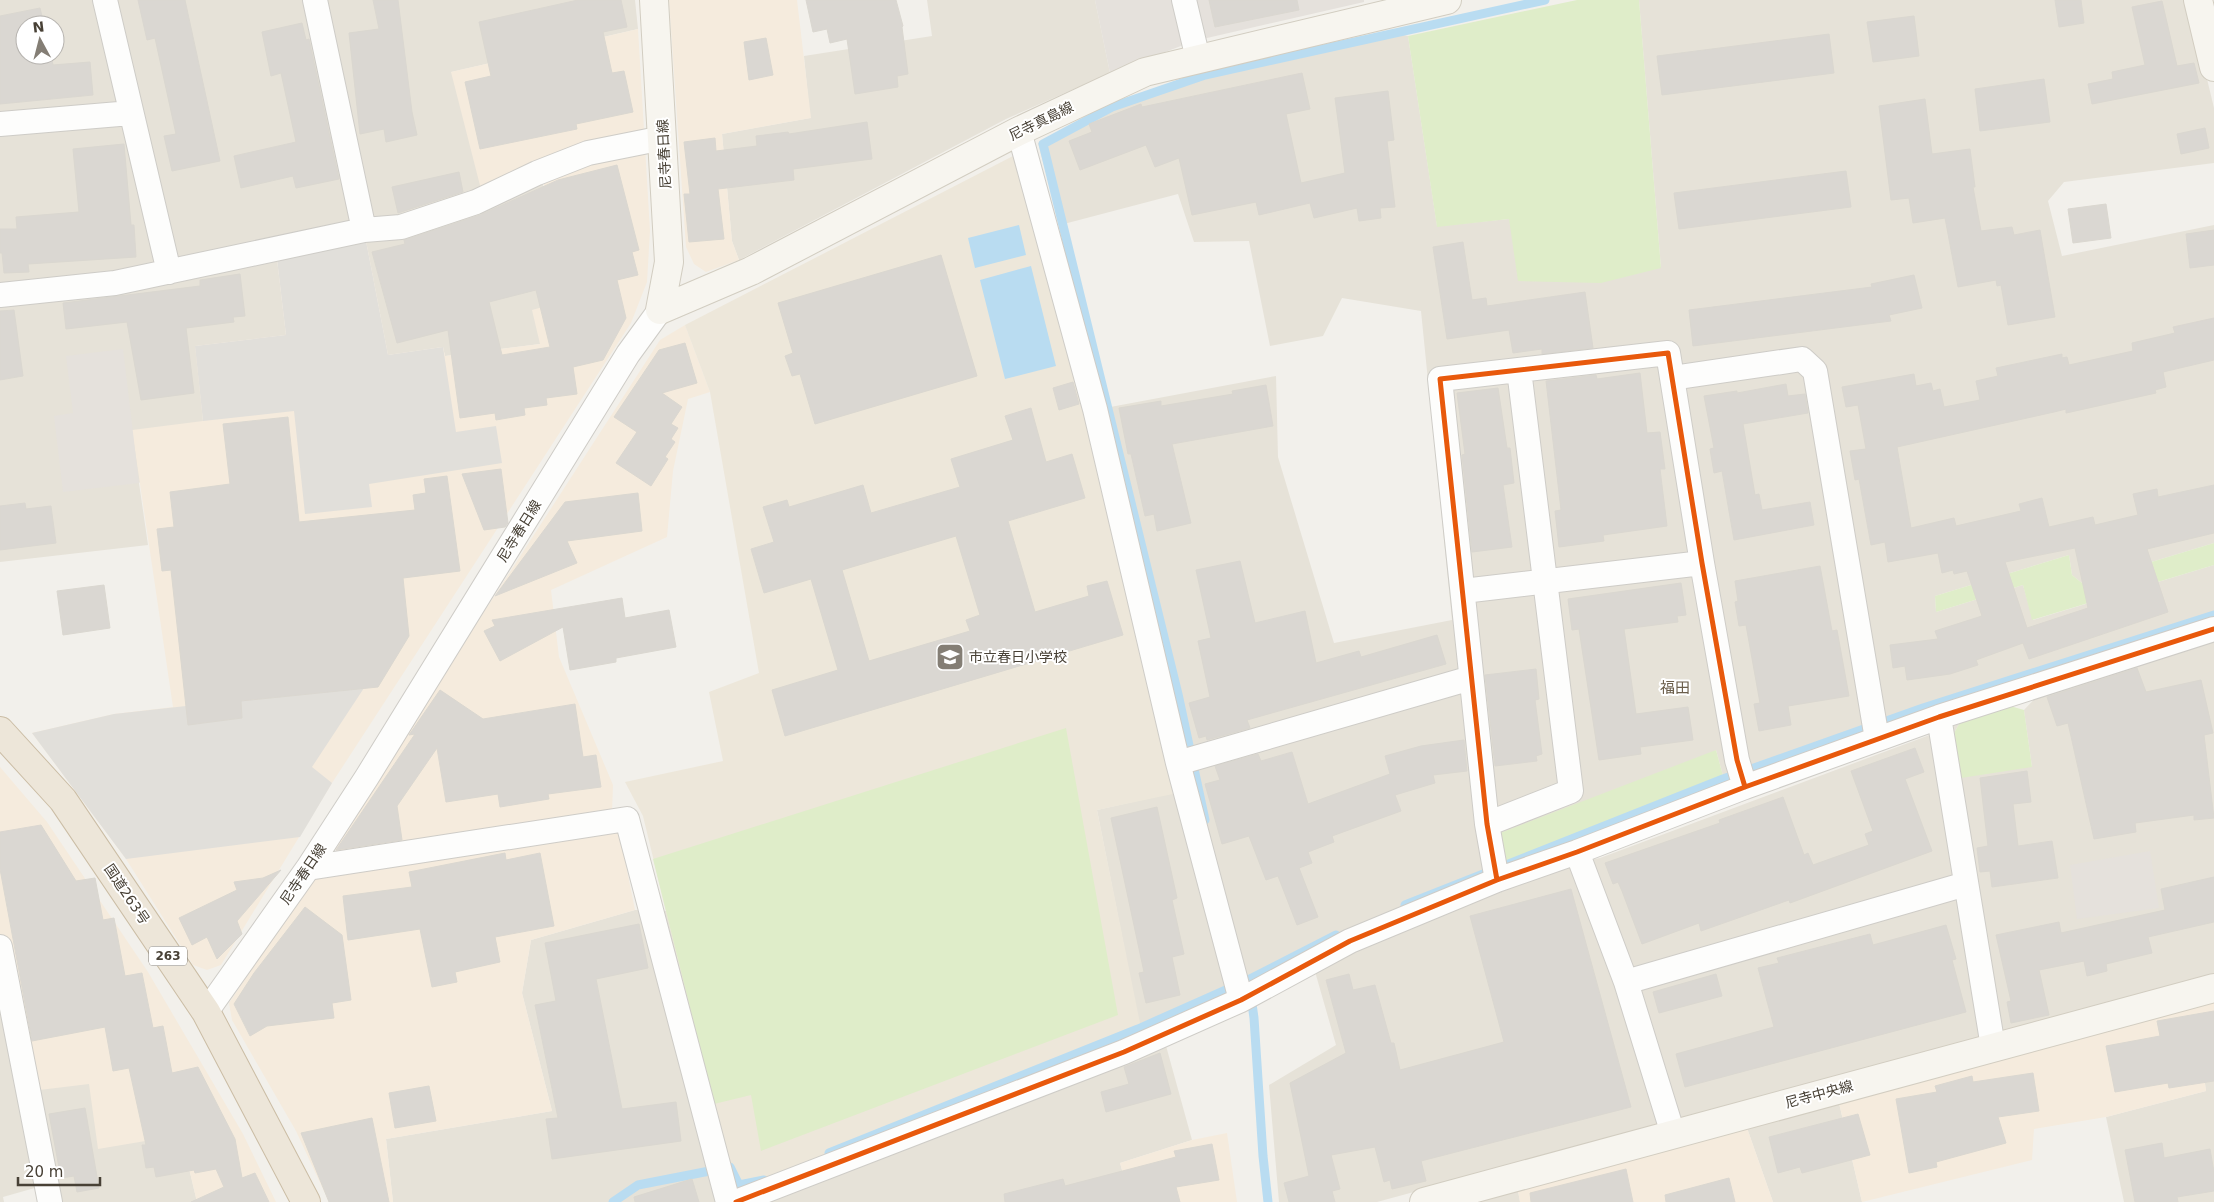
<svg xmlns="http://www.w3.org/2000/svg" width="2214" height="1202" font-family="'DejaVu Sans','Noto Sans JP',sans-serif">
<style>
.residential{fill:#e6e2d8;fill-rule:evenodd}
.commercial{fill:#f5ebdd}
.industrial{fill:#e5e1dc}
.education{fill:#ede7da}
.green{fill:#dfedc9}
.parking{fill:#e1dfda}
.water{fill:#b9dcf1}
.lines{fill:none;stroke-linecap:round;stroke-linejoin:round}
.stream{stroke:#b9dcf1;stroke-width:9}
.building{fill:#dad7d2;stroke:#dad7d0;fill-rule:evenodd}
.street-casing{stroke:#ceccc7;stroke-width:26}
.secondary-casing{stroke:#d2cdc1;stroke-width:30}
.highway-casing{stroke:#cbbda5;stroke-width:30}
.street{stroke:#fdfdfc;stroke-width:24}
.secondary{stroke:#f7f5ef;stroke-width:28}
.highway{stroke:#ede6d9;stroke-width:28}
.cycleway-casing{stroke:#fff;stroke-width:8}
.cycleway{stroke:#e8590c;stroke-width:5}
.labels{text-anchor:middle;stroke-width:4;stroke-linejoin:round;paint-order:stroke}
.shield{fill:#fff;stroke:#7f7a72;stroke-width:1}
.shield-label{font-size:12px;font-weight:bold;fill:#484136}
.street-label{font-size:14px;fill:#484136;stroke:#fff}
.poi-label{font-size:14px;fill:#484136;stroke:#fff;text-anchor:start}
.neighbourhood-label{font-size:15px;fill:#6c5f4c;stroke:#fff}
</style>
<rect width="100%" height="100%" fill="#f2f0eb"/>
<path class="residential" d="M0,0H635L638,29L451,72L541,177L571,299L540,344L445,356L443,347L388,355L366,241L277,259L286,335L196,346L203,421L139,483L148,545L0,562ZM25,25H55V55H25Z
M927,0H1095L1110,73L1006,119L739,260L732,241L722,134L810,118L804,56L932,36Z
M1639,0H2188L2214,108V163L2064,182L2048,201L2062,256L2214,225V543L2082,583L2072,575L2069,555L1935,596L1936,612L2023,585L2033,620L2214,565V619L1725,783L1716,750L1502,869L1160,1024L1192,1140L1120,1163L1131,1202H393L386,1139L552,1111L522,993L531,940L635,910L666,911L714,1104L1141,1033L1097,810L1173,793L1140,641L1105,408L1276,376L1278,457L1334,643L1452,620L1421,311L1342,298L1323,336L1270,346L1249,241L1194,242L1178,194L1060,225L1038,143L1109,106L1191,76L1388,32L1408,36L1437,226L1509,219L1661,268Z
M2214,637V974L1377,1202H1279L1269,1085L1336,1045L1314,968L1569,864L1600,858L1959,724L1952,737L2032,767L2024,710L2041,692Z
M0,942L89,1084L181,1134L197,1202H42L38,1187L3,1197L4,1202H0Z
M2214,1066V1202H2124L2106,1117L2206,1091L2203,1069Z
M1839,1103L1862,1202H1773L1747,1128Z
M1518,1191L1520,1202H1479Z"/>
<path class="commercial" d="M669,0H797L811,118L722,134L732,241L739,260L706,272L694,264L686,247Z
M638,29L650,231L647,282L631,323L332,783L221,965L207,970L193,965L126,859L32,733L114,714L173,707L132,430L203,421L195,346L286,335L277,259L366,241L388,355L443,347L445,356L540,344L532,310L571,299L542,177L485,205L451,72Z
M685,325L710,392L688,399L673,471L667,537L551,590L559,657L613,785L612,812L343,856L332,847L660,340Z
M0,767L47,822L148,972L243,1134L276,1202H197L181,1135L98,1149L89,1084L31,1091L0,942Z
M618,826L635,910L531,940L522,993L552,1111L386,1139L393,1202H329L296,1131L232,1020L229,1003L314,876Z
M2214,1001V1066L2203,1069L2206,1091L2106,1117L2034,1129L2032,1160L1862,1202L1839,1103Z
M1747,1128L1773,1202H1520L1518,1191Z
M1227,1133L1237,1202H1131L1120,1163L1192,1140Z"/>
<path class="industrial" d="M1095,0H1364V2L1194,41L1110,73Z
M123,349L139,483L63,492L54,416L73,413L66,356Z
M2150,851L2159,908L2077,919L2070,865Z"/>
<path class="education" d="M1013,156L1085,410L1140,641L1173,794L1097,810L1142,1033L738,1189L729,1171L643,816L625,782L723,761L709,692L759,673L710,392L685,325Z"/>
<path class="green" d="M1577,0H1639L1661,268L1601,283L1518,281L1509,219L1437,227L1408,36Z
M2214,543V565L2032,620L2023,585L1936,612L1935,596L2069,555L2072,575L2082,583Z
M2010,706L2024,710L2032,767L1961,778L1952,737L1959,724Z
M1066,728L1118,1015L761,1151L751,1095L714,1104L653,859Z
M1716,750L1725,783L1502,869L1495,835Z"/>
<path class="parking" d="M366,241L388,355L443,347L456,432L496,426L502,463L369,484L372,507L305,514L294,411L203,421L195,346L286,335L277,259Z
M364,688L312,767L332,783L300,837L126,859L32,733L114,714L186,706L188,725L242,718L241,701Z"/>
<path class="water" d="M1019,225L1026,255L975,268L968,238Z
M1031,266L1056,366L1005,379L980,280Z"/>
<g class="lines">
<path class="stream" d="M1205,820L1178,694L1043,144L1112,107L1205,75L1545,0
M1405,905L1723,779L1923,708L2214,615
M1251,997L1254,1018L1263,1156L1268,1202
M829,1153L1138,1029L1248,980L1336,935
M613,1202L638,1185L730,1167L739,1185L764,1180"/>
</g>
<path class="building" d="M138,0H185L220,161L172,171L164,136L176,134L155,38L147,40Z
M373,0H398L412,112L417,135L386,142L384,129L360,134L349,33L379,29Z
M578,0H621L627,27L603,32L612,73L624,71L633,112L576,124L577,129L480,149L465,82L491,76L479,22Z
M806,0H896L903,26L902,27L908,74L897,76L898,87L855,94L847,39L830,43L827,29L813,32Z
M1209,0H1297L1299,10L1215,27Z
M2055,0H2081L2084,23L2059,27Z
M2162,1L2177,66L2194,63L2199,83L2092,104L2088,84L2113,79L2112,72L2145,65L2132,7Z
M40,8L44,25H25V55H51L53,65L90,62L93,95L0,104V16Z
M1914,16L1919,56L1873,62L1867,22Z
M302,23L306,40L309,39L339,179L296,188L293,176L241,188L234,156L296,142L281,73L271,76L262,32Z
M1829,34L1834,73L1662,95L1657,56Z
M766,38L773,75L749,80L744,42Z
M1302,73L1310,109L1286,114L1301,183L1345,173L1335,98L1388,91L1394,140L1387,141L1395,207L1380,208L1381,218L1359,221L1357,208L1314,218L1310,203L1259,215L1256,202L1192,215L1179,158L1155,167L1146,145L1080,170L1069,141L1092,132L1089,124L1141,104L1142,107Z
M2044,79L2050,122L1980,131L1975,89Z
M1925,99L1932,154L1970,149L1975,187H1973L1981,231L2012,227L2014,235L2040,230L2055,317L2008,325L2001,285L1997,286L1996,280L1958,287L1945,218L1913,223L1909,198L1891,200L1879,106Z
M867,122L872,159L793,169L794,180L718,189L724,239L689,242L684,194H690L684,142L715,138L716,151L757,146L756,136L788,132L789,134Z
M2205,128L2209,148L2181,154L2177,134Z
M124,144L131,225H134L136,257L28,264L29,272L4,273L2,253H0V229H17L16,217L79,212L73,149Z
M617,165L639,250L632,252L638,275L617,280L626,318L603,360L573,367L577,394L546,398L547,405L524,408L525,415L496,420L495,413L460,418L448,330L397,343L372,252L405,244L404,240L480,215L558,180ZM536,290L550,347L502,355L489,302Z
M1846,171L1851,207L1679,229L1674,193Z
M459,172L463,192L398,213L392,187Z
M2106,204L2111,238L2073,243L2068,209Z
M2214,230V265L2190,268L2186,234Z
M1463,242L1472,300L1486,298L1487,306L1585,292L1593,348L1542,354V349L1513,353L1509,330L1447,339L1433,247Z
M941,255L977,376L815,424L800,374L792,376L785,356L793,353L778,303Z
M240,274L245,316L233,317L234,322L186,328L194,393L141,400L127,322L66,329L63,303L200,286V280Z
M1914,275L1922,308L1889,315L1891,321L1693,346L1689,310L1872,287L1871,284Z
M14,310L23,376L0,380V311Z
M2214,318V360L2163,372L2166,387L2155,390L2156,393L2066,413V409L2054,412L1897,447L1911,528L1954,518L1956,526L2021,511L2019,504L2042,498L2049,527L2093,517L2095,525L2138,515L2133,494L2157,489L2158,497L2214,485V533L2147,549L2168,612L2029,659L2023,643L1976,660L1978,665L1950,674L1907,680L1905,666L1893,668L1890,645L1938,639L1935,631L1982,616L1967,571L1954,574L1953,570L1942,573L1938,553L1888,562L1885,542L1871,545L1859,479L1855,480L1850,451L1866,449L1858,405L1846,407L1842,387L1914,374L1916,386L1931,383L1933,391L1940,389L1944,407L1980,400L1976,381L1998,376L1996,368L2062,354V358L2067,357L2069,365L2133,351L2132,343L2175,333L2173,327ZM2075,548L2088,608L2027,628L2005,562Z
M685,343L697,383L662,393L682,407L671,424L678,428L671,439L675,442L665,457L668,459L651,486L616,463L637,432L614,417L659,350Z
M1640,373L1647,433L1660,432L1665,469H1660L1667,526L1603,535L1604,541L1559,547L1555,511L1561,510L1546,381L1596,375L1597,379Z
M1073,382L1079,404L1059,410L1053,388Z
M1786,384L1788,396L1805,394L1808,413L1743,424L1755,495L1759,494L1762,510L1810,502L1814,525L1734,540L1722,471L1714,473L1710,449L1714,448L1704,396L1737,391V393Z
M1266,385L1273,426L1172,444L1191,523L1157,531L1154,514L1145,516L1131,454H1128L1119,408L1161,401V406L1233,394L1232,391Z
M1498,388L1507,448H1510L1514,483L1503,485L1512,547L1472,552L1462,455L1465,454L1457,393Z
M1031,408L1046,462L1072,454L1085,498L1008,521L1035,612L1089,596L1087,586L1107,581L1123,635L785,736L772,690L838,670L811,579L764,593L751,549L774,542L763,507L787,500L789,507L863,485L871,513L960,487L951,459L1013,440L1005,416ZM956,536L980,615L966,620L970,631L869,661L842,570Z
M288,417L299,522L415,510L413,495L426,493L424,479L447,476L460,571L403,578L409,636L378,687L241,701L242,718L188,725L171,570L162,571L157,529L174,527L170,492L230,484L223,424Z
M501,469L508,523L505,527L484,530L462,474Z
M638,493L642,531L567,541L577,563L495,596L565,502Z
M25,503L26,509L51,506L56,543L0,550V506Z
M1240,561L1255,623L1305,611L1316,663L1359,651L1361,657L1437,635L1446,664L1247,720L1250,728L1207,740L1206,736L1199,738L1189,703L1210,697L1198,641L1211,638L1196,570Z
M1820,566L1832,631L1837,630L1849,696L1788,706L1791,725L1759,731L1754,704L1760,703L1746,625L1739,626L1735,602L1738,601L1735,581Z
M1681,583L1686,615L1677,616L1678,622L1624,629L1636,714L1688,707L1693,740L1640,747L1641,754L1599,760L1579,629L1572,630L1568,599Z
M104,585L110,628L63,635L57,591Z
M622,598L625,618L669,610L676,647L616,658V662L570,670L563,627L500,661L484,631L495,626L492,620Z
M2137,668L2146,692L2201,680L2213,733L2204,735L2214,818L2194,820V815L2135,823L2136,832L2094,839L2068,723L2057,726L2047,697Z
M1536,669L1539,699L1535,700L1542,754L1536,756L1537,761L1495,766L1485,675Z
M440,690L483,719L575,704L583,757L596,755L601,787L548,794L549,799L500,807L498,794L446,802L437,748L397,806L402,840L336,850L415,734L409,735Z
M1464,740L1467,771L1433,775L1435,783L1395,795L1401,811L1332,836L1334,842L1308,852L1312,863L1299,868L1318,917L1297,925L1278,876L1266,880L1249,836L1222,844L1205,784L1220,780L1215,766L1258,754L1261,761L1292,752L1308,804L1390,774L1385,756L1421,746Z
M1915,748L1924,772L1905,779L1932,851L1790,903L1789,900L1701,931L1699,923L1642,944L1622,891L1618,882L1613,884L1605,863L1720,823L1719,820L1783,797L1804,855L1808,853L1813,865L1869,845L1865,834L1873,831L1851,771Z
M2027,771L2031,802L2013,804L2018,846L2052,841L2058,878L1992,887L1990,871L1980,872L1977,848L1988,846L1980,778Z
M1157,807L1177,898L1172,900L1184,954L1172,957L1180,995L1146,1003L1139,973L1144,972L1111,818Z
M41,825L76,881L95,878L103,920L114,918L125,976L142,973L153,1028L163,1026L172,1073L198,1067L235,1139L242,1178L255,1173L269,1202H191L224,1187L216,1169L195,1173L194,1170L156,1177L154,1167L146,1168L142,1145H146L129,1068L113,1071L105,1027L32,1041L0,869V832Z
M505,853L506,860L540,853L554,926L495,937L500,962L455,972L457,982L432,987L420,929L348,940L343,896L412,887L409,872Z
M281,870L237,921L242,934L217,959L207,937L192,945L179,918L237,890L234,882L263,878Z
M2214,877V922L2148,937L2152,953L2106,964L2107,971L2087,976L2084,961L2039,970L2049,1015L2011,1023L2007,1002L2011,1001L1996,935L2059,922L2061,933L2165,910L2161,889Z
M1571,889L1631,1107L1421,1161L1426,1181L1392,1189L1390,1180L1384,1182L1375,1147L1331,1155L1340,1189L1332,1191L1335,1202H1289L1284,1183L1309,1176L1290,1083L1346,1053L1326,980L1349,974L1353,990L1375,985L1391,1043H1394L1400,1070L1504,1042L1470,916Z
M305,907L342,935L351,1000L332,1003L334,1018L267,1026L250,1036L234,1004L254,973Z
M639,924L648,968L596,979L622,1109L676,1102L681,1141L552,1159L546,1119L558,1118L535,1005L556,1001L545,943Z
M1946,925L1956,959L1952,960L1966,1012L1685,1087L1676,1054L1774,1027L1758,968L1779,963L1777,958L1870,934L1873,945Z
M1716,974L1722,996L1659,1013L1653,992Z
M2214,1011V1081L2169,1088L2168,1083L2115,1092L2106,1046L2160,1036L2157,1021Z
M1160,1053L1171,1094L1106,1112L1101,1092L1129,1084L1124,1067Z
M2033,1073L2039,1111L1998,1117L2006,1143L1936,1162L1937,1167L1909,1173L1896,1099L1937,1092L1935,1086L1972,1076L1973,1082Z
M429,1086L436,1121L395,1128L389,1093Z
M85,1108L99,1188L77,1192L74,1176L61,1178L49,1114Z
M1858,1114L1870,1155L1802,1173L1800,1167L1778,1173L1769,1137Z
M372,1118L389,1202H329L301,1133Z
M2162,1143L2164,1158L2210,1149L2214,1172V1191L2177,1197L2178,1202H2135L2125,1150Z
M1212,1144L1219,1180L1176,1187L1180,1202H1005L1004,1194L1063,1179L1065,1186L1176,1157L1174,1151Z
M1626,1169L1633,1202H1531L1530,1193Z
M1729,1178L1735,1202H1666L1665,1195Z
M692,1179L699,1202H635L634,1197Z"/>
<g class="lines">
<defs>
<path id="street" d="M105,0L169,272
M315,0L364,230
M1184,0L1198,59
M0,124L131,113
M1019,131L1095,409L1178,763L1241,1000
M0,295L115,283L364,230L401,227L476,202L537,173L588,153L663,138
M1672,378L1802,359L1815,371L1877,739
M1463,591L1702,563
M1939,717L1993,1047
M1178,763L1471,678
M1487,824L1571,791L1519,370
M1577,852L1626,982L1673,1134
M308,868L627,819L728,1202
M1497,880L1487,824L1440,379L1668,353L1702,563L1737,760L1745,787
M0,947L50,1202
M1626,982L1966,884
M206,1012L308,868L367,777L628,354L660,310
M736,1202L1124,1052L1241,1000L1350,941L1497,880L1577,852L1745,787L1939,717L2214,629"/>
<path id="secondary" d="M654,0L669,262L660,310
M2198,0L2214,67
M660,310L751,271L1019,131L1145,72L1447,0
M1424,1202L2214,988"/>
<path id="highway" d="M0,731L63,800L206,1012L306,1202"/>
</defs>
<use href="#street" class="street-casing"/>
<use href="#secondary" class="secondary-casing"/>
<use href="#highway" class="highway-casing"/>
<use href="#street" class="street"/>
<use href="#secondary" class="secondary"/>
<use href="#highway" class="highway"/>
<defs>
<path id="cycleway" d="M1497,880L1487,824L1440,379L1668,353L1702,563L1737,760L1745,787
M736,1202L1124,1052L1241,1000L1350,941L1497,880L1577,852L1745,787L1939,717L2214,629"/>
</defs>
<use href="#cycleway" class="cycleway-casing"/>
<use href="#cycleway" class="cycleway"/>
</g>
<defs>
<symbol id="school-square" viewBox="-11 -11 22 22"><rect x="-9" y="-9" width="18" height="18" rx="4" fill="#847e75" stroke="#fff"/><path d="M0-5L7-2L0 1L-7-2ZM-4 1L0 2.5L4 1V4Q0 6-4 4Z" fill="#fff"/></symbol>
</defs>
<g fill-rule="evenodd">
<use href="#school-square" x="934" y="641" width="32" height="32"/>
</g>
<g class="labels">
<rect class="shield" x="149" y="946.5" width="38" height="19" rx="4"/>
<g class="shield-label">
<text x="168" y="960">263</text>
</g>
<g class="street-label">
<text transform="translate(1041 121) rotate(-26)" y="5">尼寺真島線</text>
<text transform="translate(664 154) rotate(-93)" y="5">尼寺春日線</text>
<text transform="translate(519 531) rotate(-58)" y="5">尼寺春日線</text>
<text transform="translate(303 874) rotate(-56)" y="5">尼寺春日線</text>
<text transform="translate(127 894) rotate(56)" y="5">国道263号</text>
<text transform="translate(1819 1094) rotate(-15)" y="5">尼寺中央線</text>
</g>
<g class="poi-label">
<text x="969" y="662">市立春日小学校</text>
</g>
<g class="neighbourhood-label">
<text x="1675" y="693">福田</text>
</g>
</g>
<g transform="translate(40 40) rotate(353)"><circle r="24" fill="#ffffff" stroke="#b6b3af"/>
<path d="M0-4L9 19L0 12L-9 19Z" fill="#847e75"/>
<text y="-8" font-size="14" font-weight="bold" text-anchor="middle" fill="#484136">N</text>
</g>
<path d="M18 1177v8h82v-8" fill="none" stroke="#484136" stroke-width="2.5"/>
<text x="25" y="1177" font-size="15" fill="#484136" stroke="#ffffff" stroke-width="4" paint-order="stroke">20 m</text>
</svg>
